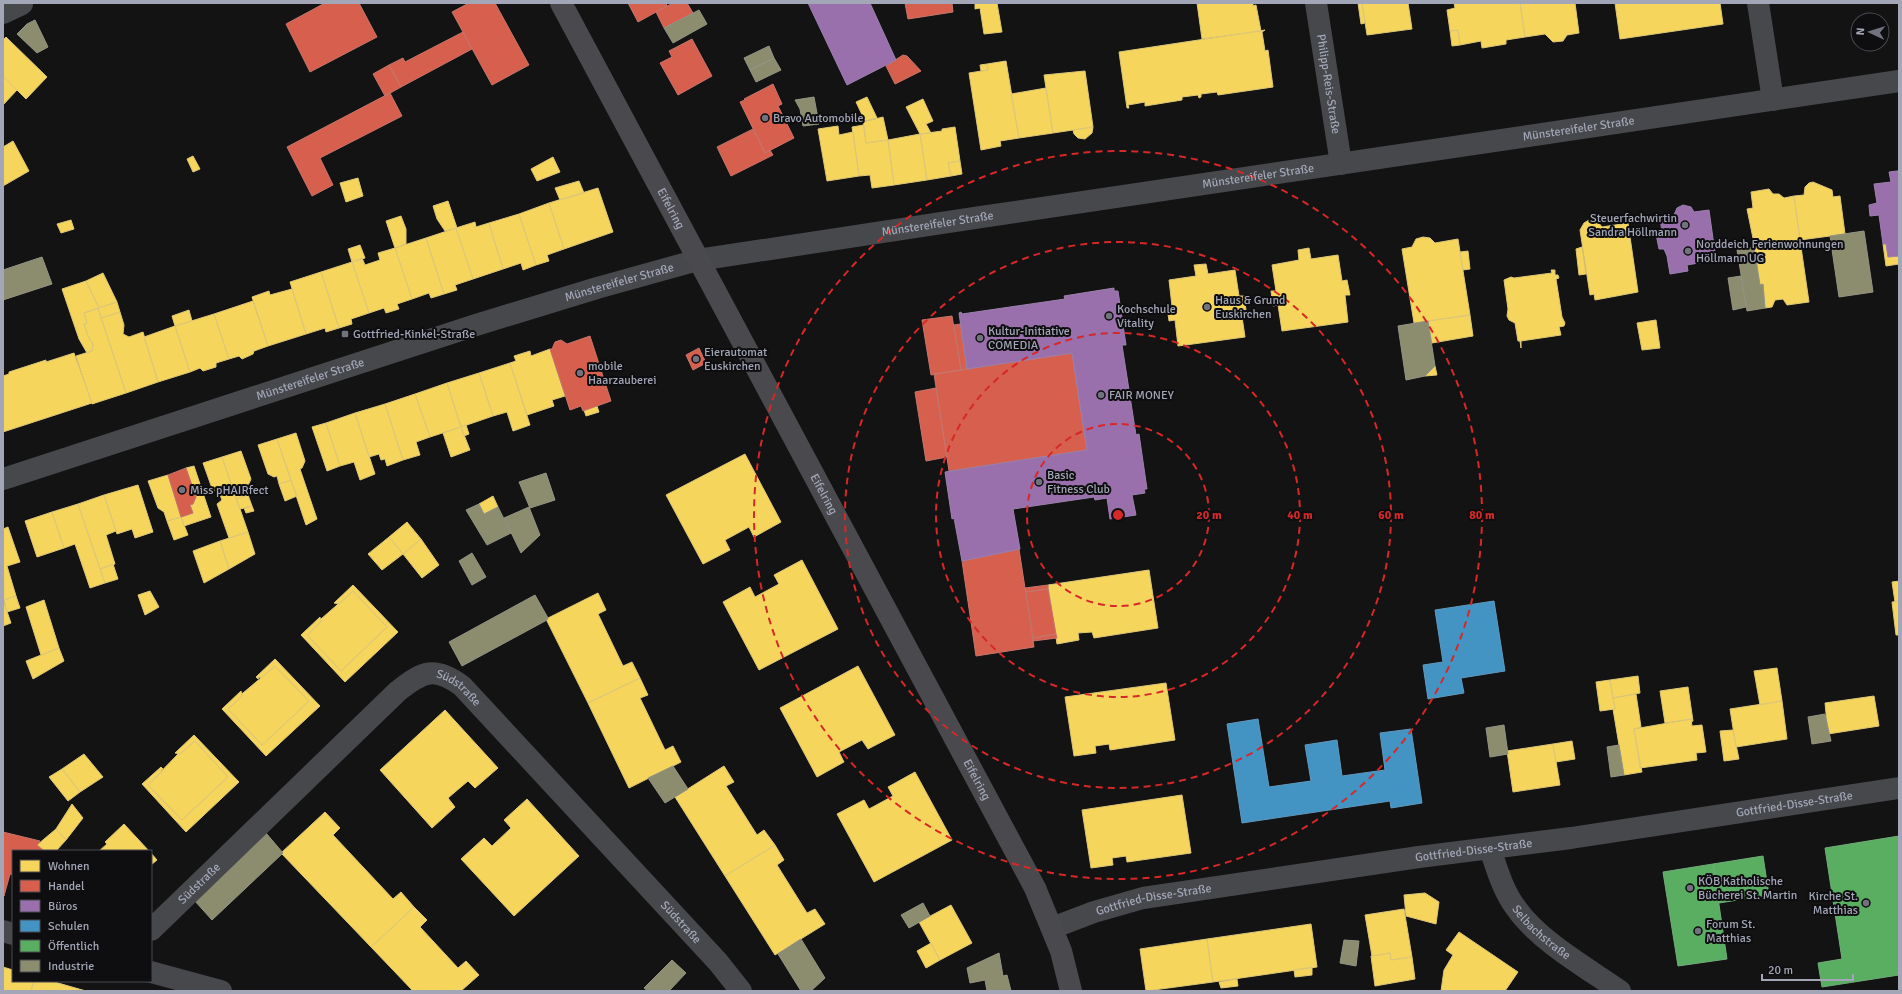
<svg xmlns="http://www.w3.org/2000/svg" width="1902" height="994" font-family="Signika,sans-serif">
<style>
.homes{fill:#f6d55c;stroke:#ddc777}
.shops{fill:#d6604d;stroke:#c6756c}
.offices{fill:#9970ab;stroke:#9c80ae}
.schools{fill:#4393c3;stroke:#6099bf}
.public{fill:#5aae61;stroke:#70ac7a}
.industry{fill:#8c8c6e;stroke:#939484}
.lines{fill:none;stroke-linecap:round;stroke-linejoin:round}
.minor{stroke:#47484c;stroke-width:22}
.major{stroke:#4a4a4e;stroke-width:22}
.ring{fill:none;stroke:#d62828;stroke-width:2;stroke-dasharray:7 5}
.poi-dot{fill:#70737d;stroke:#0e0d0f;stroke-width:1.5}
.labels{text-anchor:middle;stroke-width:4;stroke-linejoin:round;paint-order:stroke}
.street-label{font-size:12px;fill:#a2a6b6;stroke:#0e0d0f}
.poi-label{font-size:12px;fill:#a2a6b6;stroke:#0e0d0f;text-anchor:start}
.centre{fill:#d62828;stroke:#0e0d0f;stroke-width:2}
.ring-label{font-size:12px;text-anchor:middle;font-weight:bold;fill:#d62828;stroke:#0e0d0f;stroke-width:4;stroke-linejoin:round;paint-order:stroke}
</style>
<rect width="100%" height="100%" fill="#131313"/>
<path class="homes" d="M975,3H997L1002,32L984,34L980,8L975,9Z
M1197,3H1253V6L1256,5L1261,31L1202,39Z
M1358,3H1362L1365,23L1361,24Z
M1362,3H1408L1412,29L1367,35Z
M1454,3H1520L1525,37L1506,40V44L1482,48L1481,41L1460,45L1458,30L1450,31L1447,10L1455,8Z
M1520,3H1575L1579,33L1567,35L1563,41L1553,42L1545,34L1525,37Z
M1615,3H1720L1723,24L1620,39Z
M1265,30L1262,32L1265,51L1268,50L1273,87L1218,95L1217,92L1201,94V97L1199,98L1198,95L1182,97V100L1145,106V102L1128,105L1129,108H1127L1119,52Z
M1458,30L1460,45L1452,46L1450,31Z
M6,37L47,77L26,99L3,76V40Z
M1006,61L1019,138L1000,141L1001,146L981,150L969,73L988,70L987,64Z
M987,64L988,70L981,71L980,65Z
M1085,71L1093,127L1053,133L1044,75Z
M3,76L17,90L3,105Z
M1046,88L1053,133L1019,138L1011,94Z
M867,97L877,118L865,121L856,102Z
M923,99L933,121L926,124L931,133L920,134L906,107Z
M883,117L888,140L866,143L863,122Z
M864,125L866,143L888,140L894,185L872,188L870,175L859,176L852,127Z
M838,126L839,135L853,132L859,176L827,181L818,129Z
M955,127L960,161L948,163L951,176L927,180L920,134L942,131V129Z
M1093,127L1092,133L1085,139L1078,138L1074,134L1073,130Z
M920,134L927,180L894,185L888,140Z
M13,141L29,171L3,186V147Z
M193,156L200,169L193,172L187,159Z
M553,157L560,172L537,181L531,169Z
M960,161L962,174L951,176L948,163Z
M358,178L363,196L346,202L340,183Z
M579,181L584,193L560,200L555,188Z
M1813,182L1832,190L1833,197L1840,196L1845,234L1800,240L1794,196L1804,195L1805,187L1809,183Z
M598,188L613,232L564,249L549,203Z
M1769,189L1773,194H1779L1784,198L1794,196L1800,240L1755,248L1747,209L1753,208L1751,192Z
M448,201L457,228L445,231L437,219L433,206Z
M549,203L564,249L547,255L549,261L536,265L519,214Z
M519,214L536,265L523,270L521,263L503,269L489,223Z
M401,216L406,229V244L395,248L386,221Z
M71,220L74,229L61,233L57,224Z
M1589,220L1598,222L1602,227L1628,223L1638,292L1595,300L1594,294L1590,295L1580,230L1584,223Z
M475,222L476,227L489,223L503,269L473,279L456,228Z
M456,228L473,279L455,285L457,290L444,294L426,238Z
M1423,237L1430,238L1435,243L1458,239L1470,315L1414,323L1402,249L1412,247L1416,239Z
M426,238L444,294L431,298L429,293L412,299L395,248Z
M1800,240L1809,302L1787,305L1783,299L1775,300L1772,307L1765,308L1763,284L1760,285L1754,247Z
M1883,244H1886L1888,257L1899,256V264L1886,266Z
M360,245L365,258L352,262L348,249Z
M1582,247L1586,274L1579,275L1576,249Z
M395,248L412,299L397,304L399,309L386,313L384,308L369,313L352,262L362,258L365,265L380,260L378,253Z
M1309,248L1311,259L1338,255L1342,281L1347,280L1350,295H1345L1348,322L1282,331L1278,305L1273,306L1271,291H1276L1272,265L1299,260L1298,250Z
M1468,251L1470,269L1463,270L1460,252Z
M352,262L369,313L351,319L352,324L339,328L321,272Z
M1206,264L1208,274L1235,270L1239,296H1244L1246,310H1241L1245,337L1178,346L1175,320L1169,321L1167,307L1172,306L1169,280L1196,276L1194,265Z
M1551,270H1555V275H1558L1559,278L1556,279L1562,317L1565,323L1564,326L1559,327L1561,335L1521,341V348L1520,341H1518L1515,323L1509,320L1507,316L1508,309L1504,280L1511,277L1514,278L1552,273Z
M321,272L339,328L326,332L325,328L306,334L290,282Z
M103,273L117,302L99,308L86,281Z
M86,281L99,308L84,313L87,323L84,324L88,336L93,344L92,351L87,353L79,339L62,289Z
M292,289L306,334L268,346L252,297L269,291L270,295Z
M253,301L268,346L254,351L253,354L242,359L239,356L229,359L214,314Z
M117,302L120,312L101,318L98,308Z
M98,308L126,393L92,404L76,356L92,351L93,344L88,336L84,324L87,323L84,313Z
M189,310L192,321L175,326L172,316Z
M120,312L124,325L123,334L129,337L143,332L158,382L126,393L101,318Z
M214,314L229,359L216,363V367L203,371L200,368L190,372L175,326Z
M1470,315L1473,336L1432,343L1428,321Z
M1656,320L1660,348L1642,350L1637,323Z
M175,326L190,372L158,382L144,337Z
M550,349L565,396L552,400L554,406L527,415L510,363L516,361L514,356L530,351L531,356Z
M74,353L92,403L3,432V376L9,374V372L46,360V362Z
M510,363L530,425L513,431L507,412L493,416L479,373Z
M1435,366L1437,375L1425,376Z
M479,373L493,416L461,427L447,383Z
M447,383L461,427L430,437L415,394Z
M415,394L430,437L416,442L420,455L403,460L385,404Z
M385,404L403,460L387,466L385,459L381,460L379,454L369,457L355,413Z
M597,406L599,412L586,416L584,410Z
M355,413L375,474L360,480L354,462L340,466L326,423Z
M326,423L340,466L327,471L312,427Z
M466,425L469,434L464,436L461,427Z
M461,427L470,450L451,457L443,433Z
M296,433L305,461L302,468L300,469L317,519L306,525L277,439Z
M277,439L291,480L279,484L277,476L274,477L268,474L258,445Z
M241,451L251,479L248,486L245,487L248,495L236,499L222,457Z
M745,454L781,522L754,537L749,527L725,540L730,550L703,564L666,495Z
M222,457L248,532L229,538L217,504L222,500L220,495L213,491L203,463Z
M194,466L211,517L184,526L181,517L193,513L190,505L193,504L196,497L186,468Z
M168,475L181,517L167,521L164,512L158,508L148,481Z
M291,480L297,496L285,501L279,484Z
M138,485L153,532L135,538L132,529L117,534L104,495Z
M104,495L116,531L106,535L115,564L100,569L78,504Z
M248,495L252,506L240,509L236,499Z
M493,496L498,507L484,514L479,504Z
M78,504L105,583L90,588L75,544L64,548L52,512Z
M252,506L254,511L246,513L244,508Z
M52,512L64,548L37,557L25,521Z
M181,517L188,535L174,540L167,521Z
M407,522L421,539L403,554L389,537Z
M8,527L20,562L7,566L16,596L4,600L3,529Z
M248,532L255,554L229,569L220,541Z
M389,537L403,554L382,570L368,554Z
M421,539L439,565L422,578L403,554Z
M220,541L229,569L204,583L193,551Z
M802,560L838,629L759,670L723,602L750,587L755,597L779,584L774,575Z
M113,564L118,579L105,583L100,569Z
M1149,570L1158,628L1094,638L1092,632L1078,633L1079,640L1057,644L1048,585Z
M1899,581V601L1895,602L1892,582Z
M353,585L398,632L345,682L301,635L320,617L321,622L307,635L341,671L387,627L353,591L339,604L334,603Z
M150,591L159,607L145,615L138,595Z
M353,591L387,627L341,671L307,635L321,622L320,620L321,619Z
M598,593L606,610L598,614L623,666L632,662L640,678L588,703L546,619Z
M16,596L20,608L7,612L4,600Z
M3,600L11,623L3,626Z
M44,600L59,648L41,655L26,607Z
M1899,601V635H1896L1892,602Z
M59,648L64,661L33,679L26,661Z
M275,659L320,706L266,756L222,709L241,691L242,696L228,709L262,745L309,701L275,666L261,678L259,677L258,679L256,677Z
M275,666L309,701L262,745L228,709L242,696L241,694L243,693Z
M858,666L895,735L868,749L862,740L839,752L844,762L817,777L780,708Z
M1777,668L1782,701L1760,705L1754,671Z
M1638,676L1640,693L1613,698L1610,680Z
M640,678L648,695L640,698L665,750L673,746L681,762L629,788L588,703Z
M1610,680L1615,709L1600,711L1596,682Z
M1166,683L1175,740L1110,750L1109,744L1095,746L1096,753L1074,756L1065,697Z
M1688,687L1693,721L1691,722V719L1665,723L1660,691Z
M1636,694L1641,727L1634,729L1642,772L1624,775L1613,709H1615L1613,698Z
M1874,696L1879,726L1828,734L1825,703Z
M1782,701L1787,739L1736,747L1730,709Z
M445,710L498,768L475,788L468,781L448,798L455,807L432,828L380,770Z
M1691,719L1692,726L1702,725L1706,752L1696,753L1697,760L1640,768L1634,729Z
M1733,730L1739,759L1724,761L1720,731Z
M194,735L239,782L186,832L142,784L161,767L163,769L161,770L162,772L148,785L182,820L228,777L195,741L180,754L175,753Z
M195,741L228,777L182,820L148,785L179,753L180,754Z
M1572,741L1575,759L1556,762L1553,744Z
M1553,744L1560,785L1513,792L1507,751Z
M84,754L103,777L80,792L62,769Z
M724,766L734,782L726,786L757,835L764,830L775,845L725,876L675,797Z
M62,769L80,792L68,801L49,777Z
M915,772L952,840L874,882L837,814L864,800L869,809L893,796L888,787Z
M1182,795L1191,853L1127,862L1126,856L1112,858L1113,865L1091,868L1082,810Z
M527,799L579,856L514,916L461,859L484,838L492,846L511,828L504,820Z
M72,804L83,818L66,840L56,829Z
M325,812L340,828L333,835L393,899L401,892L414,907L371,947L281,853Z
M124,824L149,851H99L107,844L105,842Z
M56,829L66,840L56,851H44L37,845Z
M775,845L784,860L777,865L807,913L815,909L825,924L775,955L725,876Z
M151,853L157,860L151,865Z
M1425,893L1439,902L1436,924L1406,916L1404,895Z
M951,905L972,943L940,960L919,922Z
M414,907L427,920L420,927L458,968L466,961L479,975L461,991H413L371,947Z
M1404,909L1412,957L1391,960L1390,953L1372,956L1365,915Z
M1311,924L1317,967L1213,982L1207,939Z
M1459,932L1518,972L1505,991H1441L1444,970L1453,955L1446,950Z
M1207,939L1213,982L1146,991L1140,949Z
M931,943L940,960L926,968L917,951Z
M1390,953L1391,960L1412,957L1415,979L1375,986L1371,956Z
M3,967L13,970V981H34L31,991H3Z
M1312,967V975L1295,977L1294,970Z
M1237,979L1238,986L1221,988L1219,982Z
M34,981H51L86,991H31Z"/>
<path class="shops" d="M325,3H359L377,37L310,72L286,24Z
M469,3H495L529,65L492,85L452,12Z
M628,3H666L667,6L638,22Z
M673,3H687L693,13L664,28L656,12Z
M905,3H952L953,12L908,19Z
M463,32L472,49L401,87L389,65L403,58L405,62Z
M692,39L712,76L678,95L660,63L672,57L669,51Z
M903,55L907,56L921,71L895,84L886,66Z
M389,65L401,87L385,96L373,74Z
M773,84L782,104L778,106L794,138L765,153L740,102L745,100L744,99Z
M390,93L402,116L320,158L333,185L312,196L287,147Z
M753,129L765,153L770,150L773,155L731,176L717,147Z
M952,316L961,370L931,375L922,320Z
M960,324L967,369L961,370L954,325Z
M590,336L611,401L583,411L581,406L570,410L550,349H552L555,342L561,340L567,344Z
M699,348L706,363L693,370L686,355Z
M1072,353L1087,450L949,471L934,374Z
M936,388L947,457L926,461L915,392Z
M186,468L196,497L193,504L190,505L193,513L181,517L168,475Z
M1019,549L1034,647L976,656L962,561Z
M1048,585V589L1026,592L1025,588Z
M1048,589L1056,634L1033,638L1026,592Z
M1056,634L1057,638L1033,641V638Z
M3,832L40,841L37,845L44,851H13V875L10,874L4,896Z"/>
<path class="offices" d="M808,3H870L896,60L847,85Z
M1897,171H1899V256L1888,257L1886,244H1883L1879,215L1870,216L1869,205L1877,203L1874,184L1891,182L1889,172Z
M1683,205L1691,207L1694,212L1709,210L1716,260L1687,265L1688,271L1670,274L1667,256L1664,249H1659L1656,234L1662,233L1660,217L1674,215L1677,208Z
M1114,288V291H1118L1126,345H1122L1136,435L1139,434L1147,489H1144L1145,493L1132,495L1136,515L1110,519L1107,498L1095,500L1094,497L1013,509L1020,549L962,561L954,518L952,519L945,472L1087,450L1072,353L967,369L959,313L961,312L962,314L1065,299L1064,296Z"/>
<path class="schools" d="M1494,601L1505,671L1461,678L1464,693L1428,699L1423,665L1443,662L1435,610Z
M1258,719L1269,787L1311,781L1305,745L1337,740L1342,776L1385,770L1380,733L1411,729L1422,803L1391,808L1390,801L1242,823L1227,724Z"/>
<path class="public" d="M1899,836V975L1822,987L1818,963L1842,959L1825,848Z
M1763,856L1769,895L1719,903L1713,864Z
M1713,864L1727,959L1678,966L1663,872Z"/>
<path class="industry" d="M699,10L707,24L673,43L664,28Z
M35,20L48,47L37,53L17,34L27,24Z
M769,46L774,58L750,70L744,58Z
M774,58L781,70L756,82L750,70Z
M814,97L819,124L803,126L800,109L795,100Z
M1864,231L1873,292L1839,297L1830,236Z
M1754,247L1760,285L1763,284L1765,308L1747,311L1737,250Z
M42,257L52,284L3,300V270Z
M1741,276L1746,307L1733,310L1728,278Z
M1428,321L1435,366L1425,376L1406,380L1398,326Z
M546,473L555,500L530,508L519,482Z
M479,504L484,514L498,507L511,533L487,545L466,510Z
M529,507L540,535L521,553L504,518Z
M472,553L486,577L472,585L459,561Z
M535,595L548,618L547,620L462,666L449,642Z
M1825,714L1831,741L1812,744L1808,717Z
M1504,725L1508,754L1490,757L1486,728Z
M1619,745L1624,775L1611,777L1607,747Z
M673,766L688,789L665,803L648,778Z
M266,833L283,853L212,920L194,900Z
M923,903L930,916L909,928L901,915Z
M801,939L825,978L811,991H801L778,954Z
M1344,940L1359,941L1356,966L1340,963Z
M999,953L1003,976L1007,975L1011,991H987L985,980L970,983L967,968Z
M672,960L686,973L669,991H648L644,988Z"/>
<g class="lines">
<g class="minor">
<path id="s1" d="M1316,3L1341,164"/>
<path d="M1758,3L1773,100"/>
<path d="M3,13L22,4"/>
<path id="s2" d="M3,479L476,325L597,288L698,260L981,217L1899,81"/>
<path id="s3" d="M1490,849C1497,869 1503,891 1516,908C1539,941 1587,968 1620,991"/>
<path id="s4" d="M1052,928L1094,912L1143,898L1419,857L1571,838L1899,788"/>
<path id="s5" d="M151,930L398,691C423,671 435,666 462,686L718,962L741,991"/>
<path d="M3,931L13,934"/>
<path d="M151,972L221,991"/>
</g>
<path class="major" id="s6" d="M561,3L1035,888L1061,951L1071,991"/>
</g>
<g class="ring">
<circle cx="1118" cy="515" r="91"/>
<circle cx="1118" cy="515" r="182"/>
<circle cx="1118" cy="515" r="273"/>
<circle cx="1118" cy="515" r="364"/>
</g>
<g class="poi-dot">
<circle cx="765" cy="118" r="4"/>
<circle cx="1685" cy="225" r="4"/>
<circle cx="1688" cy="251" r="4"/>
<circle cx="1207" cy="307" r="4"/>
<circle cx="1109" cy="316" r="4"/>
<rect x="341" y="330" width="8" height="8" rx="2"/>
<circle cx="980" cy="338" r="4"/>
<circle cx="696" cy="359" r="4"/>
<circle cx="580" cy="373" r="4"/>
<circle cx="1101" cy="395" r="4"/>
<circle cx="1039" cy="482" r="4"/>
<circle cx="182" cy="490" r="4"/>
<circle cx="1690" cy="888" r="4"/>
<circle cx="1866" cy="903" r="4"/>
<circle cx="1698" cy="931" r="4"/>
</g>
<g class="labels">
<g class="street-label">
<text dy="4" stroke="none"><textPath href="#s1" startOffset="82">Philipp-Reis-Straße</textPath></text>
<text dy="4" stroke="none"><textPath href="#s2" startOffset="1619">Münstereifeler Straße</textPath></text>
<text dy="4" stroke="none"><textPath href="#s2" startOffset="1295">Münstereifeler Straße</textPath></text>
<text dy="4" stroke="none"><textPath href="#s6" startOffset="233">Eifelring</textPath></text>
<text dy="4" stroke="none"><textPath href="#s2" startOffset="971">Münstereifeler Straße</textPath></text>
<text dy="4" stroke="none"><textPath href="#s2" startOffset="647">Münstereifeler Straße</textPath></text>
<text dy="4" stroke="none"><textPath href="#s2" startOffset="323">Münstereifeler Straße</textPath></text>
<text dy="4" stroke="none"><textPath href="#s6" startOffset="557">Eifelring</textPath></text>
<text dy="4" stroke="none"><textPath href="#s5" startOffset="414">Südstraße</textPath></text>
<text dy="4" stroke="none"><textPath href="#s6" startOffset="881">Eifelring</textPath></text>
<text dy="4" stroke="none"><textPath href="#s4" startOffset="754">Gottfried-Disse-Straße</textPath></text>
<text dy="4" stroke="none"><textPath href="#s4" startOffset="430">Gottfried-Disse-Straße</textPath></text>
<text dy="4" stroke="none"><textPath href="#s5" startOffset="67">Südstraße</textPath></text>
<text dy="4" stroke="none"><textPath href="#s4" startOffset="106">Gottfried-Disse-Straße</textPath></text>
<text dy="4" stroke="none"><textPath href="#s5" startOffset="738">Südstraße</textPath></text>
<text dy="4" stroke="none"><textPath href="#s3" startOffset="100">Selbachstraße</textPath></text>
</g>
<g class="poi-label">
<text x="773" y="122">Bravo Automobile</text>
<text x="1677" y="222" text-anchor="end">Steuerfachwirtin<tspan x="1677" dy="14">Sandra Höllmann</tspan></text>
<text x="1696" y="248">Norddeich Ferienwohnungen<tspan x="1696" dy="14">Höllmann UG</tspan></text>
<text x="1215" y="304">Haus &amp; Grund<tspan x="1215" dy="14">Euskirchen</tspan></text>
<text x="1117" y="313">Kochschule<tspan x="1117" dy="14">Vitality</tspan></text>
<text x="988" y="335">Kultur-Initiative<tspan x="988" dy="14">COMEDIA</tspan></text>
<text x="353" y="338">Gottfried-Kinkel-Straße</text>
<text x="704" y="356">Eierautomat<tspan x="704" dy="14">Euskirchen</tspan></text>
<text x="588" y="370">mobile<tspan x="588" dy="14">Haarzauberei</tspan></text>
<text x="1109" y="399">FAIR MONEY</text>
<text x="1047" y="479">Basic<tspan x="1047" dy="14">Fitness Club</tspan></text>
<text x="190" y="494">Miss pHAIRfect</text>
<text x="1698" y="885">KÖB Katholische<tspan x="1698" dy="14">Bücherei St. Martin</tspan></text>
<text x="1858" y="900" text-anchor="end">Kirche St.<tspan x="1858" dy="14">Matthias</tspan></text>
<text x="1706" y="928">Forum St.<tspan x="1706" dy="14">Matthias</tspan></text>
</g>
</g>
<circle cx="1118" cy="515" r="6" class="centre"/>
<g class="ring-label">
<text x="1209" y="519">20 m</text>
<text x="1300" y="519">40 m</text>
<text x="1391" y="519">60 m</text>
<text x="1482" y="519">80 m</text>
</g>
<rect width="1902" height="994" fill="none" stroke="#a2a6b6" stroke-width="8"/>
<rect x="12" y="850" width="140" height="132" fill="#0e0d0f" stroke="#494a52"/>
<rect x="20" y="860" width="20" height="12" fill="#f6d55c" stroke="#494a52"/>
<text x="48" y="870" font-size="12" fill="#a2a6b6">Wohnen</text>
<rect x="20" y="880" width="20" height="12" fill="#d6604d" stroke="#494a52"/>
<text x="48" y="890" font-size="12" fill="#a2a6b6">Handel</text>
<rect x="20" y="900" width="20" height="12" fill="#9970ab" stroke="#494a52"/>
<text x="48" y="910" font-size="12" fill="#a2a6b6">Büros</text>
<rect x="20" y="920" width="20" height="12" fill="#4393c3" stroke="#494a52"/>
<text x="48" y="930" font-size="12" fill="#a2a6b6">Schulen</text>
<rect x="20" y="940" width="20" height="12" fill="#5aae61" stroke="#494a52"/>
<text x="48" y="950" font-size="12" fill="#a2a6b6">Öffentlich</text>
<rect x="20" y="960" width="20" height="12" fill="#8c8c6e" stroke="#494a52"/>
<text x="48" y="970" font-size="12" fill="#a2a6b6">Industrie</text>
<g transform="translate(1870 32) rotate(274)"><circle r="19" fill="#0e0d0f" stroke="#494a52"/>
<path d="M0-3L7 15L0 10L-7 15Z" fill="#70737d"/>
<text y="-6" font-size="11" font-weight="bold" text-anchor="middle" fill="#a2a6b6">N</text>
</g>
<path d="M1762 974v6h91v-6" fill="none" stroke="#a2a6b6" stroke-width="2"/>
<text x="1768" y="974" font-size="12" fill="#a2a6b6" stroke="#0e0d0f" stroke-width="3" paint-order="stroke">20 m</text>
</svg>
